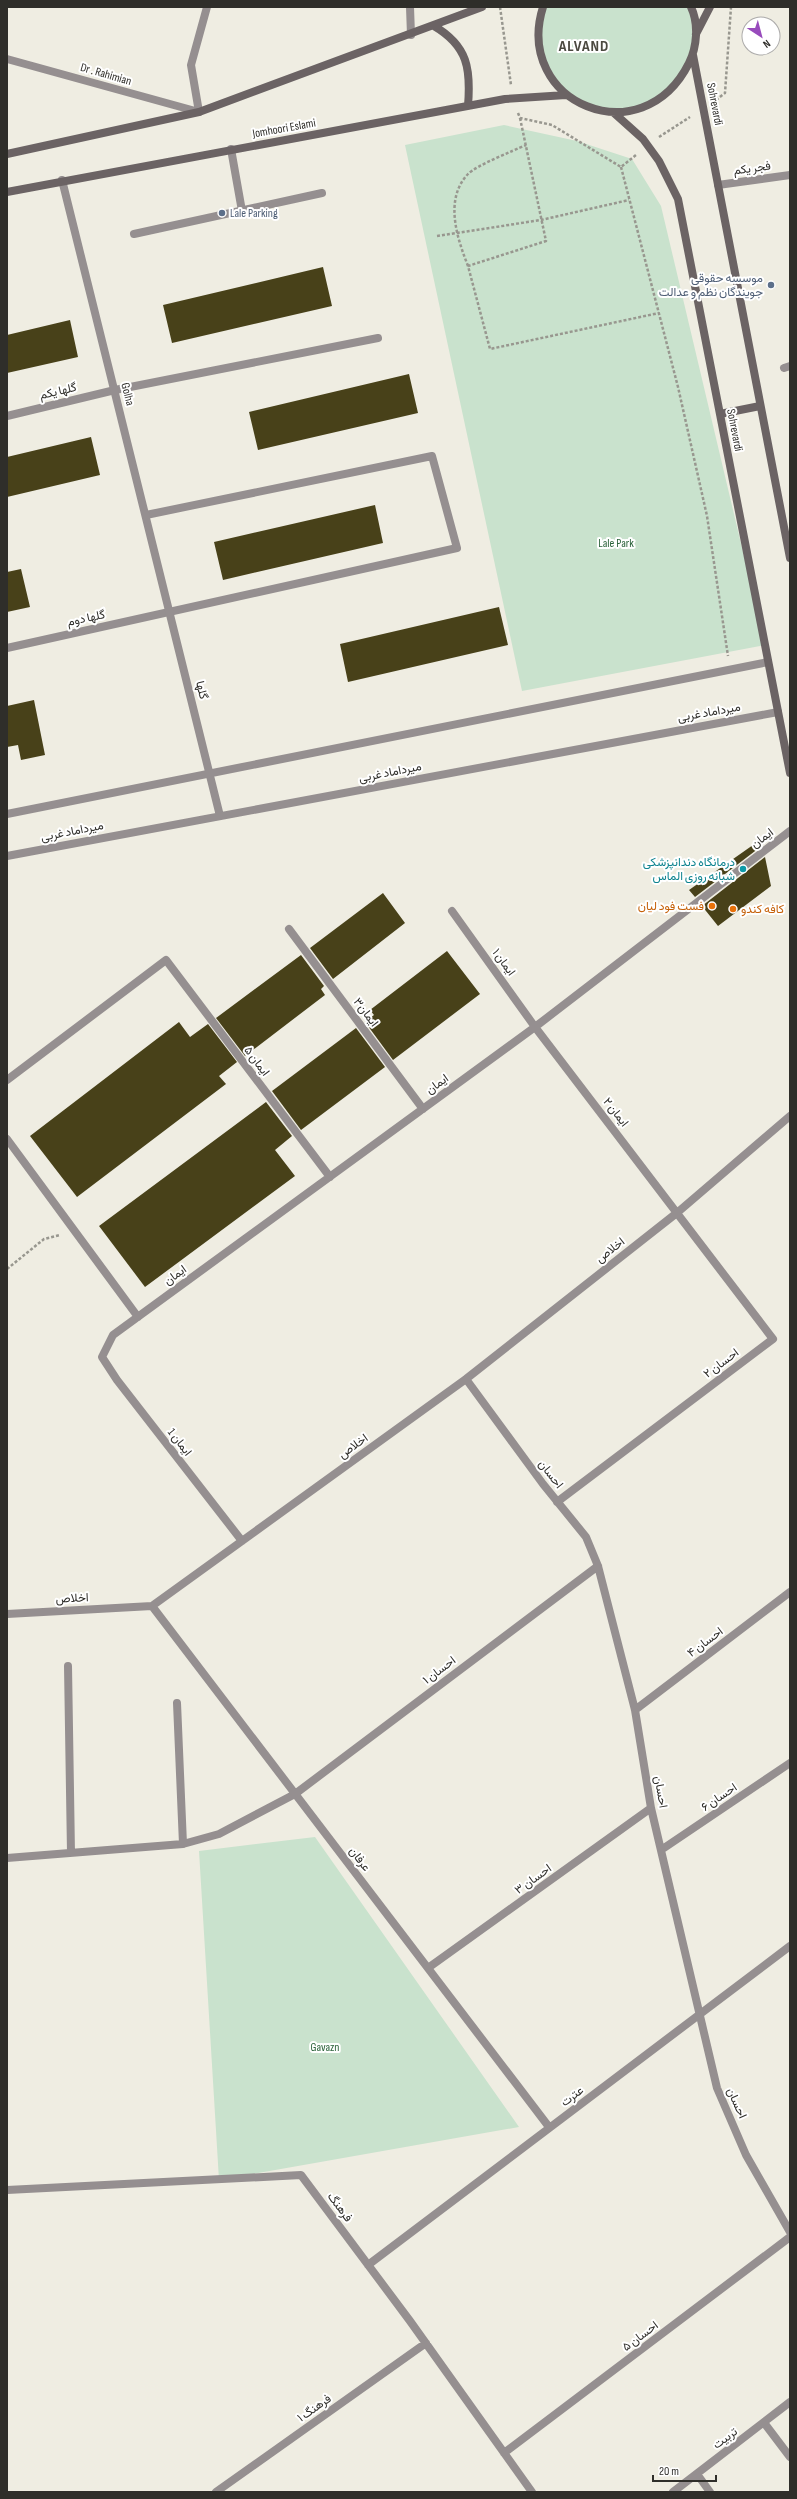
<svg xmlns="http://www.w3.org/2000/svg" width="797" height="2499" font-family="'Sofia Sans Condensed',Vazirmatn,sans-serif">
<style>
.green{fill:#c9e2cd}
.building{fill:#484119}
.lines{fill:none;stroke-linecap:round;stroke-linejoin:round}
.path{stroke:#98978f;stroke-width:2.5;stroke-dasharray:3 2;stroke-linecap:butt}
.service{stroke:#958f90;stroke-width:8}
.minor{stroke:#958f90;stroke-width:8}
.tertiary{stroke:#958f90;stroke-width:8}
.secondary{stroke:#6b6364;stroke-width:8}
.service-dot{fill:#5c6f8a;stroke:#fff;stroke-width:1.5}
.culture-dot{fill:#0f9aa8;stroke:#fff;stroke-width:1.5}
.food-dot{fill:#e8710a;stroke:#fff;stroke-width:1.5}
.labels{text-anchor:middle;stroke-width:4;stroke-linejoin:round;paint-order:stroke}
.street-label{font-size:12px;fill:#2f2e2a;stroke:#fff}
.service-label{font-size:12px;fill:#4e5e75;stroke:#fff;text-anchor:start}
.park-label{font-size:12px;fill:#2b623a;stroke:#fff}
.culture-label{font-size:12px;fill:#0d838f;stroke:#fff;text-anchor:end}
.food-label{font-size:12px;fill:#c56008;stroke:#fff;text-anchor:end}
.district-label{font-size:16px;font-weight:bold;letter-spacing:1px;fill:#4b4940;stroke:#fff}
</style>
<rect width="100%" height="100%" fill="#efede2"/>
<path class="green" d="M543,7H691L693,55L659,101L614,113L566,95L539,50Z
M504,125L577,141L632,159L661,206L765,645L522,691L405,145Z
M315,1837L519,2127L219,2180L199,1851Z"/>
<path class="building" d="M323,267L332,306L172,343L163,305Z
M70,320L78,357L7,373V335Z
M409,374L418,413L258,450L249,412Z
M91,437L100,475L7,497V457Z
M375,505L383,543L223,580L214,542Z
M21,569L30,607L7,612V572Z
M499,607L508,645L348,682L340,644Z
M34,700L45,755L21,760L18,745L7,747V706Z
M753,845L759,848L695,897L689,890Z
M765,857L771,886L718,926L702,906Z
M383,893L405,923L333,979L310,948Z
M447,951L480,994L393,1060L365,1022L374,1015L370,1010Z
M301,955L324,986L321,989L325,995L245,1056L216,1018Z
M179,1022L190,1037L208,1024L237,1062L219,1076L226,1084L77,1197L30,1136Z
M356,1028L385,1067L301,1130L272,1091Z
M266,1102L292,1136L275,1150L295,1176L145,1287L99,1226Z"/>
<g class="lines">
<path class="path" d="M500,7L511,85
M716,100L725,93L731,7
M518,113L520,118L552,125L621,167L636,155
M520,118L546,241L468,266L490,349L659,313
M659,137L690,117
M621,167L678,387L707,516L728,656
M437,236L541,220L629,200
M468,266C457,238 444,199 468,174C477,165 513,151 526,145
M7,1269L44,1239L60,1235"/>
<path class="service" d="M231,149L242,211
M134,234L322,193"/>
<path class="minor" d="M410,7L411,35
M7,59L199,112
M718,185L790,175
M784,368L790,366
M7,416L115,390L378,338
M7,648L457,548L432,456L146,515
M452,911L535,1027L773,1339L557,1502
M289,929L423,1109
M7,1080L166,960L330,1177
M7,1139L138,1317
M466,1379L543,1484L586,1537L598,1566L635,1710L651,1808L717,2088L746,2155L790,2232
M242,1541L117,1380L102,1357L113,1335L535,1027L790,831
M152,1606L549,2127
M7,1614L152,1606L466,1379L678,1212L790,1116
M68,1666L71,1853
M177,1703L183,1844
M635,1710L790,1592
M661,1850L790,1763
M7,1858L183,1844L219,1834L295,1794L598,1566
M428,1968L651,1808
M7,2190L301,2175L410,2321L532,2492
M368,2265L790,1946
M765,2424L790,2457
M504,2453L790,2237
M697,2474L710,2492
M216,2492L426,2343
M673,2492L790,2402"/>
<path class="tertiary" d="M199,112L191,65L207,7
M62,180L220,816
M7,814L768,662
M7,856L778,712"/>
<path class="secondary" d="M543,7C513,103 642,157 689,63C697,47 699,24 691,7
M434,26C468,46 471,69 468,106
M696,34L710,7
M693,55L790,558
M614,113L643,139L659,161L678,199L790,773
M7,154L199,112L482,7
M7,192L505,99L566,95
M720,414L760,406"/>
</g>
<g class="service-dot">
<circle cx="222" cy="213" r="4"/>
<circle cx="771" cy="285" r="4"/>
</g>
<circle class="culture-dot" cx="743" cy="869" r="4"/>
<g class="food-dot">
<circle cx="712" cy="906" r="4"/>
<circle cx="733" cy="909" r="4"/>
</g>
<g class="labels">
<g class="street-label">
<text transform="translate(106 74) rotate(16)" y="4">Dr . Rahimian</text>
<text transform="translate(715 104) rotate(79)" y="4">Sohrevardi</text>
<text transform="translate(284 128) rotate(-10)" y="4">Jomhoori Eslami</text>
<text transform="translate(752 168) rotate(-8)" y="4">فجر یکم</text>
<text transform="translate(58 391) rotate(-13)" y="4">گلها یکم</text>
<text transform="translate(128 394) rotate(76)" y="4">Golha</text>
<text transform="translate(735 430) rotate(79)" y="4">Sohrevardi</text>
<text transform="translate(86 618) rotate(-12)" y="4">گلها دوم</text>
<text transform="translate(202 690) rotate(76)" y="4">گلها</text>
<text transform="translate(709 712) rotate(-10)" y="4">میرداماد غربی</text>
<text transform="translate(390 772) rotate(-11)" y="4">میرداماد غربی</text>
<text transform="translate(72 831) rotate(-11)" y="4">میرداماد غربی</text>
<text transform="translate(762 838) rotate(-37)" y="4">ایمان</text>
<text transform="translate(504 962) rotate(54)" y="4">ایمان ۱</text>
<text transform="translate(366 1012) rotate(53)" y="4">ایمان۳</text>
<text transform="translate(257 1061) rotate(53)" y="4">ایمان ۵</text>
<text transform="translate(437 1084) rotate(-36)" y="4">ایمان</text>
<text transform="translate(616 1112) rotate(52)" y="4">ایمان ۲</text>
<text transform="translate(610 1250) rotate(-38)" y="4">اخلاص</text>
<text transform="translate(175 1275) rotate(-36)" y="4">ایمان</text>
<text transform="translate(721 1363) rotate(-37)" y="4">احسان ۲</text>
<text transform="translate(180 1442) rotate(52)" y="4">ایمان 1</text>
<text transform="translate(353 1446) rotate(-36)" y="4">اخلاص</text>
<text transform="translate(551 1474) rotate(52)" y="4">احسان</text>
<text transform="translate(72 1598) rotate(-3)" y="4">اخلاص</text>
<text transform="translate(705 1642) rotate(-37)" y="4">احسان ۴</text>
<text transform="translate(439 1670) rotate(-37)" y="4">احسان ۱</text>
<text transform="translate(661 1792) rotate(80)" y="4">احسان</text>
<text transform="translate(719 1797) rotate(-34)" y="4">احسان ۶</text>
<text transform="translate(360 1859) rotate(53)" y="4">عرفان</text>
<text transform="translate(533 1879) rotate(-36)" y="4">احسان ۳</text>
<text transform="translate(572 2096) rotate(-37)" y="4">عترت</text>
<text transform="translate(737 2103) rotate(66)" y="4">احسان</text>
<text transform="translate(340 2207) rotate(53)" y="4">فرهنگ</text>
<text transform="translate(640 2336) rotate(-37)" y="4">احسان ۵</text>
<text transform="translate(314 2408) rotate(-35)" y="4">فرهنگ ۱</text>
<text transform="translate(725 2438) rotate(-37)" y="4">تربیت</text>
</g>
<g class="service-label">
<text x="230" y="217">Lale Parking</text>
<text x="763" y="282" text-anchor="end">موسسه حقوقی<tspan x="763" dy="14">جویندگان نظم و عدالت</tspan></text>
</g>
<g class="park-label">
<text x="616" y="547">Lale Park</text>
<text x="325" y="2051">Gavazn</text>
</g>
<g class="culture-label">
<text x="735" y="866">درمانگاه دندان‍‍پزشکی<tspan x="735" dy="14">شبانه روزی الماس</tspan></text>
</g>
<g class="food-label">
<text x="704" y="910">فست فود لیان</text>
<text x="741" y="913" text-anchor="start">کافه کندو</text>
</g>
<g class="district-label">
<text x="584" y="51">ALVAND</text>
</g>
</g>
<rect width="797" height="2499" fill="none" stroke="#2f2e2a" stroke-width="16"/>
<g transform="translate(761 36) rotate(144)"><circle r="19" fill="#ffffff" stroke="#acabaa"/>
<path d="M0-3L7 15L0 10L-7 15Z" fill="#984bbc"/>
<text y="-6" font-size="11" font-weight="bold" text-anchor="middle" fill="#2f2e2a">N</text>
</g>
<path d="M653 2475v6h63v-6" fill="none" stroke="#2f2e2a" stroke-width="2"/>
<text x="659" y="2475" font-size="12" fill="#2f2e2a" stroke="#ffffff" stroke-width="3" paint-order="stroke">20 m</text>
</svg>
